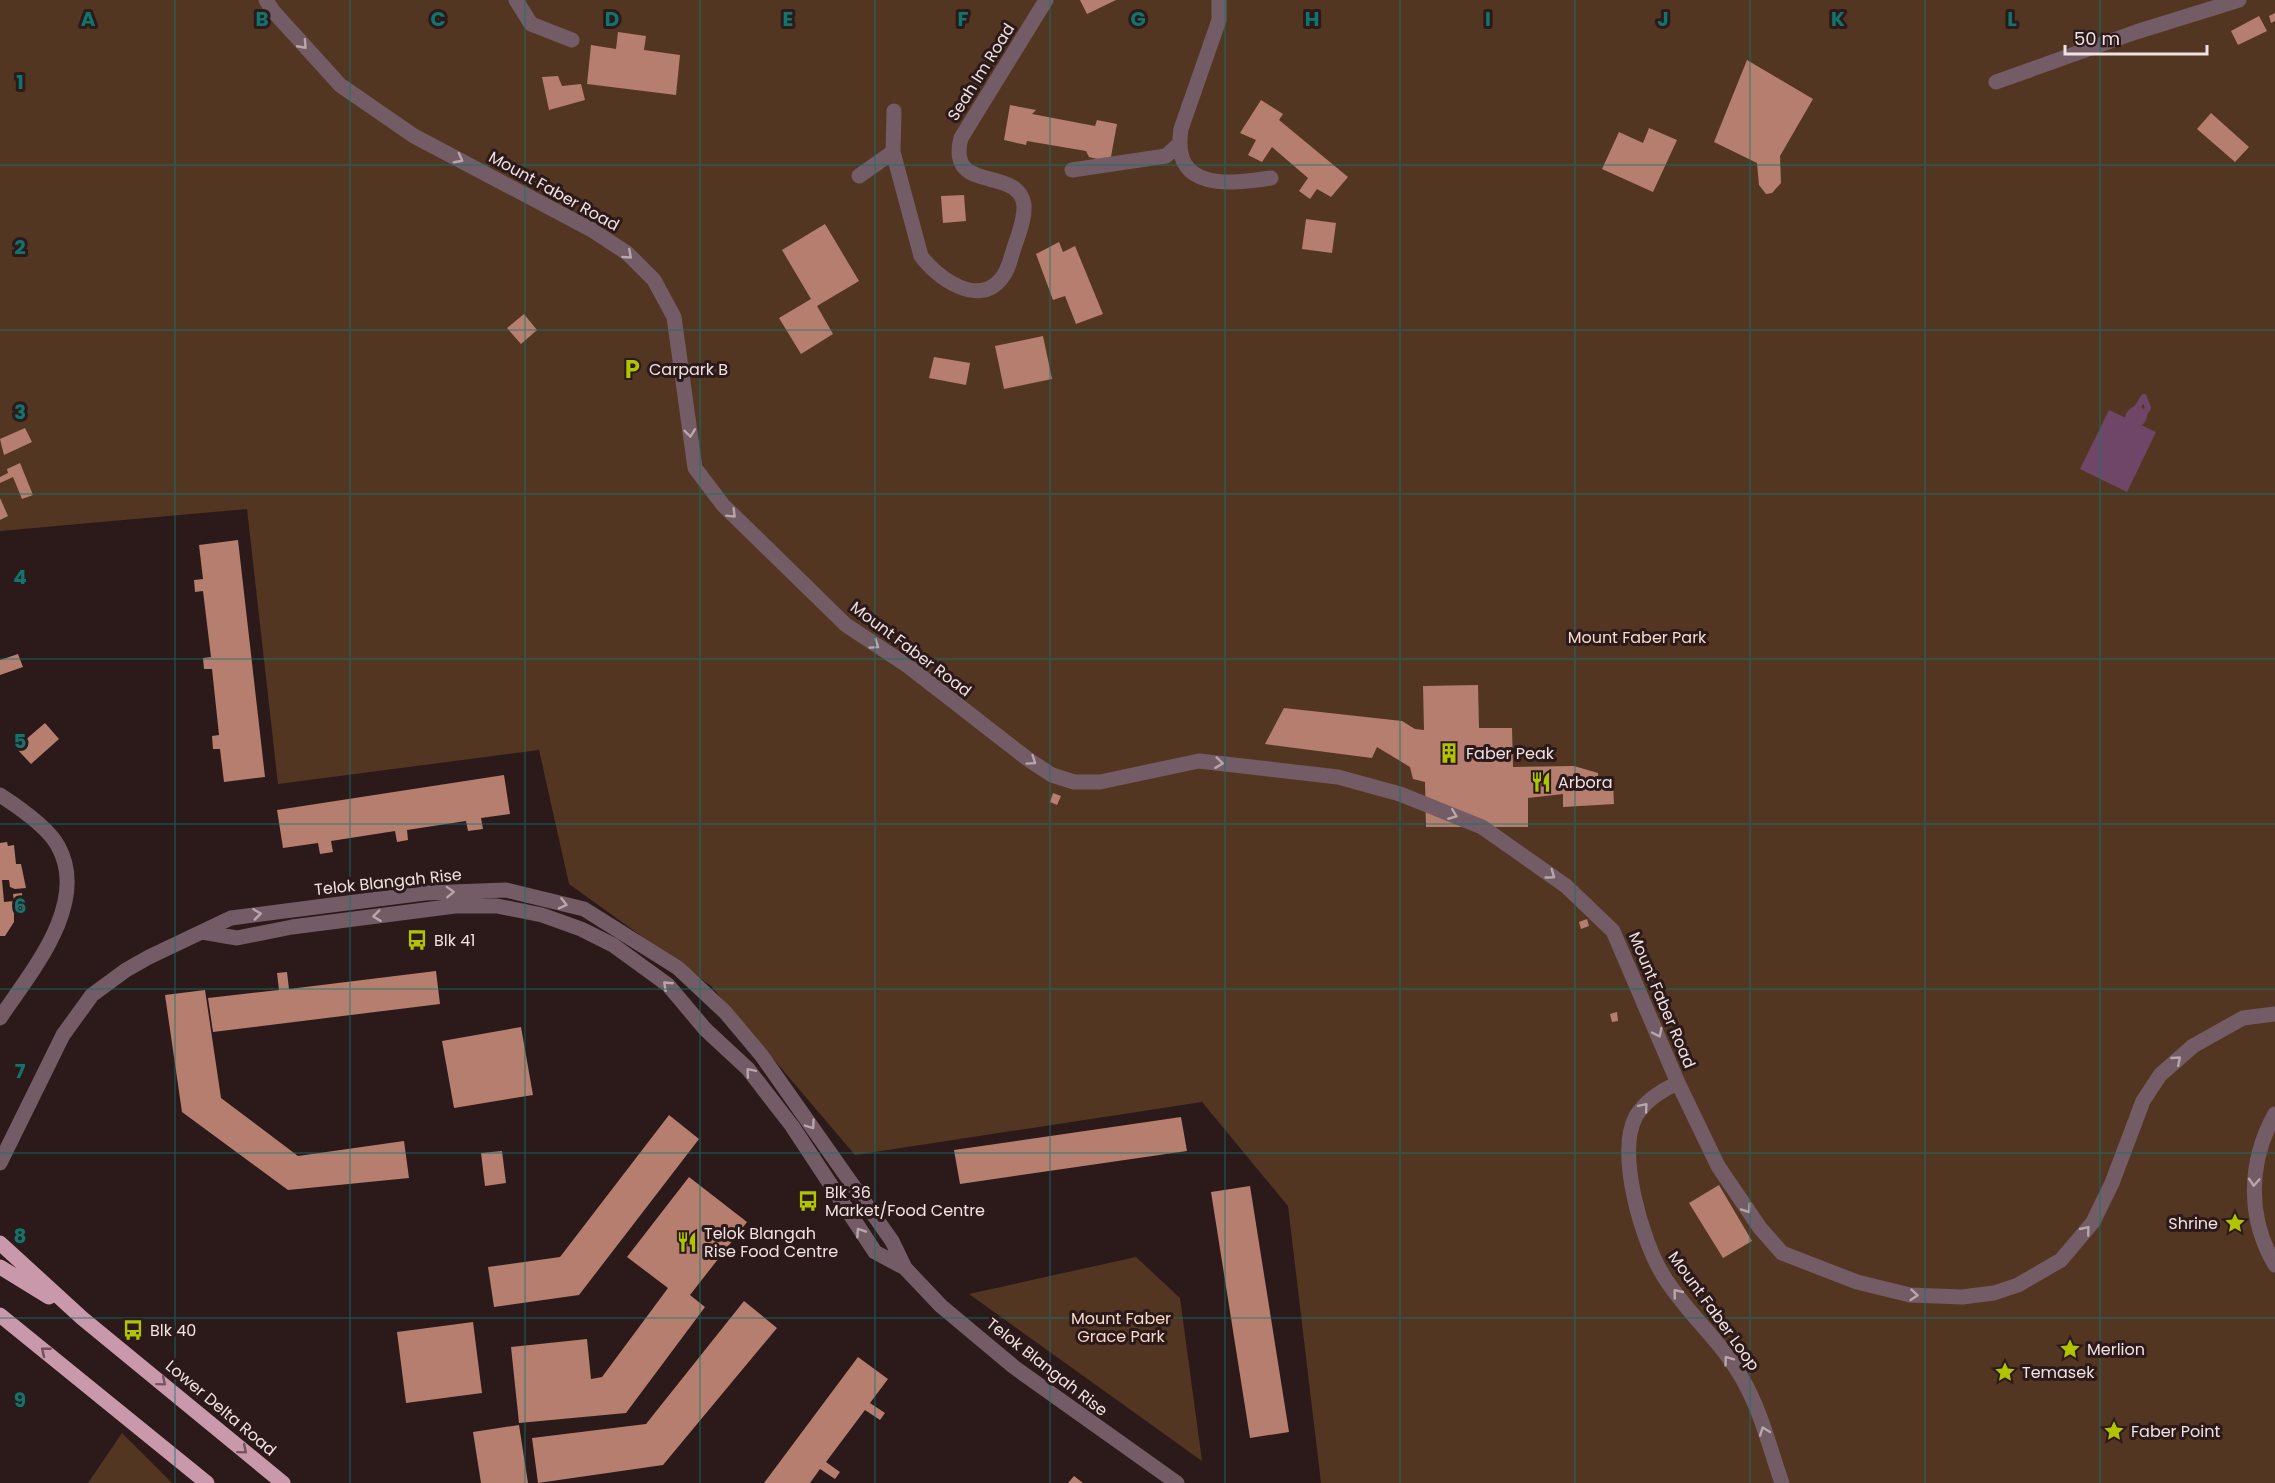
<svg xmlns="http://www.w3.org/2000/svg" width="2275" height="1483" font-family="Poppins,sans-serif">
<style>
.green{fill:#533622}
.water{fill:#6f4667}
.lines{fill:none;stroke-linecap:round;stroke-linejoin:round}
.stream{stroke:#6f4667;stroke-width:6}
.canal{stroke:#6f4667;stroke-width:20}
.building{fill:#b67e6f}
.minor{stroke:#735c65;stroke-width:15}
.primary{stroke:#c999ab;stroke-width:15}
.oneway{stroke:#b8a6aa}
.oneway2{stroke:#73535b}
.grid{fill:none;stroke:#0f766e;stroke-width:1.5;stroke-opacity:0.55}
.labels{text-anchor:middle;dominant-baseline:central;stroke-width:6;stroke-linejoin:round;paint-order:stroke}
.street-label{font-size:16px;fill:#f0e2e2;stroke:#2c191a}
.poi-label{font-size:16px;fill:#f0e2e2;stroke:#2c191a;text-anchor:start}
.park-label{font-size:16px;fill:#f7dac7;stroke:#2c191a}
.grid-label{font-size:20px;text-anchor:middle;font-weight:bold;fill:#0f766e;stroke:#2c191a;stroke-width:6;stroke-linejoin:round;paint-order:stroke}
</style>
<rect width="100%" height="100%" fill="#2c191a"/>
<!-- green -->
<path class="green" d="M 0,0 L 2275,0 L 2275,1483 L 1321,1483 L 1288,1206 L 1202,1102 L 855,1155 L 711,986 L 569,884 L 539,750 L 278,784 L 247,509 L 0,531 Z
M 1136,1257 L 1180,1298 L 1202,1461 L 969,1294 Z
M 122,1433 L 172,1483 L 88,1483 Z"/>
<!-- water -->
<path class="water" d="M 2109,410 L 2156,432 L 2127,492 L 2080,469 Z"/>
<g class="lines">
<!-- stream -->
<path class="stream" d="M 2144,397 L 2148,408 L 2141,419 L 2133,414 Z"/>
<!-- canal -->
<path class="canal" d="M 2135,418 L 2137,416"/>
</g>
<!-- building -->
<path class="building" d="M 1080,0 L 1116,0 L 1087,14 Z
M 2275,13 L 2275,21 L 2271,23 L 2269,16 Z
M 2259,16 L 2267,31 L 2238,45 L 2231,31 Z
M 618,32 L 646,36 L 644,50 L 680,55 L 676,95 L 587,84 L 591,45 L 616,49 Z
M 1747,60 L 1813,99 L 1780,156 L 1781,183 L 1772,193 L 1766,194 L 1759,185 L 1757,163 L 1714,142 Z
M 558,76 L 562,86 L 581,84 L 585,100 L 549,110 L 542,77 Z
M 1261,100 L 1283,114 L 1279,120 L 1348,177 L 1331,197 L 1317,189 L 1310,199 L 1299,191 L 1308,178 L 1272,147 L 1262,162 L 1248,155 L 1256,140 L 1240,133 Z
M 1010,105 L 1036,110 L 1032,114 L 1095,126 L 1097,120 L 1117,124 L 1110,162 L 1089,157 L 1086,151 L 1027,141 L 1026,145 L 1004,140 Z
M 2211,113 L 2249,147 L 2235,162 L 2197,129 Z
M 1649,128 L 1677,140 L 1653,192 L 1602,169 L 1619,132 L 1643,143 Z
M 964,195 L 966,221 L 943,223 L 941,196 Z
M 1306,219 L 1336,223 L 1332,253 L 1302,249 Z
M 825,224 L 859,281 L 817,306 L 833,334 L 801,354 L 779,318 L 811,299 L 782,250 Z
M 1059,242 L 1063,252 L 1075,246 L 1103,314 L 1076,324 L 1065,296 L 1053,300 L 1036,254 Z
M 524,314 L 537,330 L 521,344 L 507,328 Z
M 1043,336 L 1052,379 L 1004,389 L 995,346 Z
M 934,357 L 970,363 L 966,385 L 929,378 Z
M 25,428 L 32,442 L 4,455 L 0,439 Z
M 20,463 L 33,495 L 22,499 L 13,477 L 0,483 L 0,477 L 8,473 L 7,469 Z
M 0,498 L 8,516 L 0,520 Z
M 238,540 L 265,777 L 224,782 L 220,749 L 213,749 L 212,736 L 219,735 L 212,669 L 204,669 L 203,658 L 211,657 L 203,591 L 195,592 L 194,580 L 203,579 L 199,545 Z
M 18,654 L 23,667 L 0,675 L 0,660 Z
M 1478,685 L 1479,728 L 1512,728 L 1513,767 L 1574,766 L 1598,773 L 1598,783 L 1590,786 L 1613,784 L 1614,804 L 1563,807 L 1563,794 L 1528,798 L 1528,827 L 1426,827 L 1425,782 L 1413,779 L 1410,767 L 1377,747 L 1372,758 L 1265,744 L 1284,708 L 1402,721 L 1415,729 L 1424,730 L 1423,686 Z
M 45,723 L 59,739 L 31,764 L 16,748 Z
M 504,775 L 510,814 L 481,818 L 483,829 L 468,831 L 466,821 L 407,830 L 408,840 L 397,842 L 395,831 L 331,841 L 333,852 L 320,854 L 318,843 L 283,848 L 277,810 Z
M 1053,793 L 1061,796 L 1057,805 L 1050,802 Z
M 7,842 L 8,846 L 14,845 L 16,864 L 21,864 L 26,888 L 15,889 L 10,887 L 9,880 L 2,880 L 4,902 L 14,901 L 13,894 L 22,893 L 23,912 L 14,913 L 14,922 L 5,936 L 0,936 L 0,843 Z
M 1587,919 L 1589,926 L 1581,929 L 1579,922 Z
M 436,971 L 440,1004 L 213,1032 L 208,998 L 279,990 L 277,973 L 287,972 L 289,989 Z
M 205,990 L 221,1098 L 298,1156 L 404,1141 L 409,1178 L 288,1190 L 182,1112 L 165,995 Z
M 1617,1012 L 1618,1021 L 1612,1022 L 1610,1014 Z
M 521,1027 L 533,1095 L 454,1108 L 442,1041 Z
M 669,1115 L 699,1139 L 579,1295 L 494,1307 L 488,1267 L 560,1257 Z
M 1181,1117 L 1187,1151 L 960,1184 L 954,1150 Z
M 502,1151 L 506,1183 L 485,1186 L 481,1153 Z
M 689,1177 L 747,1222 L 690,1295 L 705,1307 L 626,1413 L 519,1423 L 511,1347 L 587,1339 L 591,1379 L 602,1377 L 668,1288 L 627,1257 Z
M 1719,1185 L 1752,1241 L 1723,1258 L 1689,1203 Z
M 1250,1186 L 1289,1432 L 1250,1438 L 1211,1192 Z
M 744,1301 L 777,1328 L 663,1465 L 538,1483 L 532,1438 L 646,1424 Z
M 473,1322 L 482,1393 L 406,1403 L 397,1332 Z
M 858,1357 L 888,1379 L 870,1403 L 885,1413 L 880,1420 L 865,1410 L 826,1462 L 840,1472 L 835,1479 L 820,1469 L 810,1483 L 764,1483 Z
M 519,1425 L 528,1483 L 481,1483 L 473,1432 Z
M 1074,1476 L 1083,1483 L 1068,1483 Z"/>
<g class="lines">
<!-- minor -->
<path class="minor" d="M 266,0 L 273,11 L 340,85 L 414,136 L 592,230 L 627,253 L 654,280 L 674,317 L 695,468 L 723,505 L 846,625 L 908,666 L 1029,760 L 1052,775 L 1074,782 L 1100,782 L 1199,761 L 1338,777 L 1400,794 L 1482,827 L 1566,886 L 1613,931 L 1678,1083 L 1718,1166 L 1760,1228 L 1782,1253 L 1857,1282 L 1910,1295 L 1962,1297 L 1994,1293 L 2018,1285 L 2061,1260 L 2093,1222 L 2112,1183 L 2143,1101 L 2160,1075 L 2193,1046 L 2243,1018 L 2275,1014
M 516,0 L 531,24 L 572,40
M 1219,0 L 1219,20 L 1181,129 C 1171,192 1230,184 1271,178
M 1996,82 L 2136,32 L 2239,0
M 894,111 L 893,152 L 921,256 C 936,277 978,308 1001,279 C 1009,270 1011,256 1015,245 C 1019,233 1025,218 1024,205 C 1019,165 946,195 961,138 L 1046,0
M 1072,170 L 1166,156 L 1178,145
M 859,176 L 893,152
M 0,795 C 17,806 48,827 58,846 C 90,903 31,972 0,1018
M 202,932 L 237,938 L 292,927 L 455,906 L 497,906 L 542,915 L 581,929 L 613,945 L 668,985 L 705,1029 L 748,1069 L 792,1126 L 875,1252 L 905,1268 L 941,1306 L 1014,1367 L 1177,1483
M 1678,1083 C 1662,1090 1646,1100 1636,1116 C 1616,1153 1642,1241 1663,1275 C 1685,1312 1722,1341 1743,1380 C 1761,1411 1770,1449 1782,1483
M 2275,1114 C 2248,1162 2247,1218 2275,1265
M 0,1163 L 63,1035 L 92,995 L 126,970 L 149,957 L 231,918 L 425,893 L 506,890 L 584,909 L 678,968 L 725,1012 L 762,1056 L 892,1241 L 905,1268"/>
<!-- primary -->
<path class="primary" d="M 0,1243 L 82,1318 L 283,1483
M 0,1267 L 49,1297
M 0,1315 L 207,1483"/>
</g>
<!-- one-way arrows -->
<defs><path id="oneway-chevron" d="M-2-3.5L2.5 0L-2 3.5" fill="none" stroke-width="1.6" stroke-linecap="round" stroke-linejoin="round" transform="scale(1.5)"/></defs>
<g class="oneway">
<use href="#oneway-chevron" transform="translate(303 45) rotate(48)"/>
<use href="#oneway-chevron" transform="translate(459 159) rotate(28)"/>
<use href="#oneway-chevron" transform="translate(628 255) rotate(41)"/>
<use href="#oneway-chevron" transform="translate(690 433) rotate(83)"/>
<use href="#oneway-chevron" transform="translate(732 514) rotate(45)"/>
<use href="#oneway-chevron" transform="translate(875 645) rotate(34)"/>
<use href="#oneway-chevron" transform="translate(1032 761) rotate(35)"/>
<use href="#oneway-chevron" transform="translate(1219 763) rotate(7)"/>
<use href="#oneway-chevron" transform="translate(1453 815) rotate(22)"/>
<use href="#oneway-chevron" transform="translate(1551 875) rotate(36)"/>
<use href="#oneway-chevron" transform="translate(450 892) rotate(-2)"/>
<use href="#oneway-chevron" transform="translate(563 904) rotate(14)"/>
<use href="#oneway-chevron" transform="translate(257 914) rotate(-7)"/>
<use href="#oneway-chevron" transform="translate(377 916) rotate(173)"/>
<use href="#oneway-chevron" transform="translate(667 985) rotate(-137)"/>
<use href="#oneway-chevron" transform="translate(1658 1033) rotate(65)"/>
<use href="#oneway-chevron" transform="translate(2177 1060) rotate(-41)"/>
<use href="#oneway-chevron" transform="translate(750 1072) rotate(-130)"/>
<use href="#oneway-chevron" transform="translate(1644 1107) rotate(-50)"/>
<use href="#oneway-chevron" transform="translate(811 1125) rotate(55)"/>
<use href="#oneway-chevron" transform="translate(2254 1182) rotate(94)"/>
<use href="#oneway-chevron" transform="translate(1747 1209) rotate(56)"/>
<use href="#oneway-chevron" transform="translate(2086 1230) rotate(-51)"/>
<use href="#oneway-chevron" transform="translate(860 1232) rotate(-124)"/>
<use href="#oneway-chevron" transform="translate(1677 1293) rotate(-129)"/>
<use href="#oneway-chevron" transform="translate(1914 1295) rotate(5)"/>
<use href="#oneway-chevron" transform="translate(1728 1360) rotate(-126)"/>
<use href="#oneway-chevron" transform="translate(1764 1431) rotate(-110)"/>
</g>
<g class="oneway2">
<use href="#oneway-chevron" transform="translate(45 1351) rotate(-141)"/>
<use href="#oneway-chevron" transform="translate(162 1382) rotate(40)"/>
<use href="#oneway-chevron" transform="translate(243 1450) rotate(40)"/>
</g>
<!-- grid -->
<path class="grid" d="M 175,0 L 175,1483M 350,0 L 350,1483M 525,0 L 525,1483M 700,0 L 700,1483M 875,0 L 875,1483M 1050,0 L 1050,1483M 1225,0 L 1225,1483M 1400,0 L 1400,1483M 1575,0 L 1575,1483M 1750,0 L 1750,1483M 1925,0 L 1925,1483M 2100,0 L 2100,1483M 0,165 L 2275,165M 0,330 L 2275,330M 0,494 L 2275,494M 0,659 L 2275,659M 0,824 L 2275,824M 0,989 L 2275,989M 0,1153 L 2275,1153M 0,1318 L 2275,1318"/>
<!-- icons -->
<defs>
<g id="parking-bare" transform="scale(1.62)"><path d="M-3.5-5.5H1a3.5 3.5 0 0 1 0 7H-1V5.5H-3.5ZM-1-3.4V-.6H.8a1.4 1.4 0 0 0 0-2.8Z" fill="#b0c500" stroke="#2c191a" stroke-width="2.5" paint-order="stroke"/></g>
<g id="building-bare" transform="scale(1.62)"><path d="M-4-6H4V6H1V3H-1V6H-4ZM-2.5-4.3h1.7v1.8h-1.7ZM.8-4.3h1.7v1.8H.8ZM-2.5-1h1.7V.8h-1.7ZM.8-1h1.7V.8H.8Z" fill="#b0c500" stroke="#2c191a" stroke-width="2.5" paint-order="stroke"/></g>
<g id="restaurant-bare" transform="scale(1.62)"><path d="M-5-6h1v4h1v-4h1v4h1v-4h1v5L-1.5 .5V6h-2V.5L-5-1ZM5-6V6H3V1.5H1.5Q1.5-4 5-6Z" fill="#b0c500" stroke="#2c191a" stroke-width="2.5" paint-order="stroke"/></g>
<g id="bus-bare" transform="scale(1.62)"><path d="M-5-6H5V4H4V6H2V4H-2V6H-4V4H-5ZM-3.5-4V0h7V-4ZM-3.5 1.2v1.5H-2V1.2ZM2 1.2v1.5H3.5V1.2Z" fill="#b0c500" stroke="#2c191a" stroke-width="2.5" paint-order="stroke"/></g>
<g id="sight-bare" transform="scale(1.62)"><path d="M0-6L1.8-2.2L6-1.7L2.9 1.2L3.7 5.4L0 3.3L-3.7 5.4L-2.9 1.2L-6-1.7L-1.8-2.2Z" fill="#b0c500" stroke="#2c191a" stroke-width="2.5" paint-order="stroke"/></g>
</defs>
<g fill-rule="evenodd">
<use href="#parking-bare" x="632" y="369"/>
<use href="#building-bare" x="1449" y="753"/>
<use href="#restaurant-bare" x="1541" y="782"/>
<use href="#bus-bare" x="417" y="940"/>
<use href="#bus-bare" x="808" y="1201"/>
<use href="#sight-bare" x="2235" y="1223"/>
<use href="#restaurant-bare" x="687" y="1242"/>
<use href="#bus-bare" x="133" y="1330"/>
<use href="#sight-bare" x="2070" y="1349"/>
<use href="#sight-bare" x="2005" y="1372"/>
<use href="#sight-bare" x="2114" y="1431"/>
</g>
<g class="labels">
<!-- street labels -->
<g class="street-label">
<text transform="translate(981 72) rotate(-58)">Seah Im Road</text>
<text transform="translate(554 191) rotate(29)">Mount Faber Road</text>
<text transform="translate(911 649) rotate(37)">Mount Faber Road</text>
<text transform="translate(388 882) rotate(-6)">Telok Blangah Rise</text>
<text transform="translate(1662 1000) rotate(67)">Mount Faber Road</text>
<text transform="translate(1714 1311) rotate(54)">Mount Faber Loop</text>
<text transform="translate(1047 1367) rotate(38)">Telok Blangah Rise</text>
<text transform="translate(221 1408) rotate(40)">Lower Delta Road</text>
</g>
<!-- poi labels -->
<g class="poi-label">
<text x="649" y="369">Carpark B</text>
<text x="1466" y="753">Faber Peak</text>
<text x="1558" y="782">Arbora</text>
<text x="434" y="940">Blk 41</text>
<text x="825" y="1192">Blk 36<tspan x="825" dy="18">Market/Food Centre</tspan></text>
<text x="2218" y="1223" text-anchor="end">Shrine</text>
<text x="704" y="1233">Telok Blangah<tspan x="704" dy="18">Rise Food Centre</tspan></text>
<text x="150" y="1330">Blk 40</text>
<text x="2087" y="1349">Merlion</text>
<text x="2022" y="1372">Temasek</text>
<text x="2131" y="1431">Faber Point</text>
</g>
<!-- park labels -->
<g class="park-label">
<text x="1637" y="637">Mount Faber Park</text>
<text x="1121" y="1318">Mount Faber<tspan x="1121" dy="18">Grace Park</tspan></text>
</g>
</g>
<g class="grid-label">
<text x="88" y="26">A</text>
<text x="262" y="26">B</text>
<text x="438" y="26">C</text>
<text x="612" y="26">D</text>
<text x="788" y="26">E</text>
<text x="963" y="26">F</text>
<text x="1138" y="26">G</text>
<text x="1312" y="26">H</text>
<text x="1488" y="26">I</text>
<text x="1663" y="26">J</text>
<text x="1838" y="26">K</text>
<text x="2012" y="26">L</text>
<text x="20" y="89">1</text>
<text x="20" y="254">2</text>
<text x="20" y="419">3</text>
<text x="20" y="584">4</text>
<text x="20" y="748">5</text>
<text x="20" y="913">6</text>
<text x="20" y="1078">7</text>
<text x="20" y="1243">8</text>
<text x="20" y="1407">9</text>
</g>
<!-- scale -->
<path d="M2065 45v9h142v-9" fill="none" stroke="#f0e2e2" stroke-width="3"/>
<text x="2074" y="45" font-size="18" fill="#f0e2e2" stroke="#2c191a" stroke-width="4.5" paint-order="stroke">50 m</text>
</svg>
